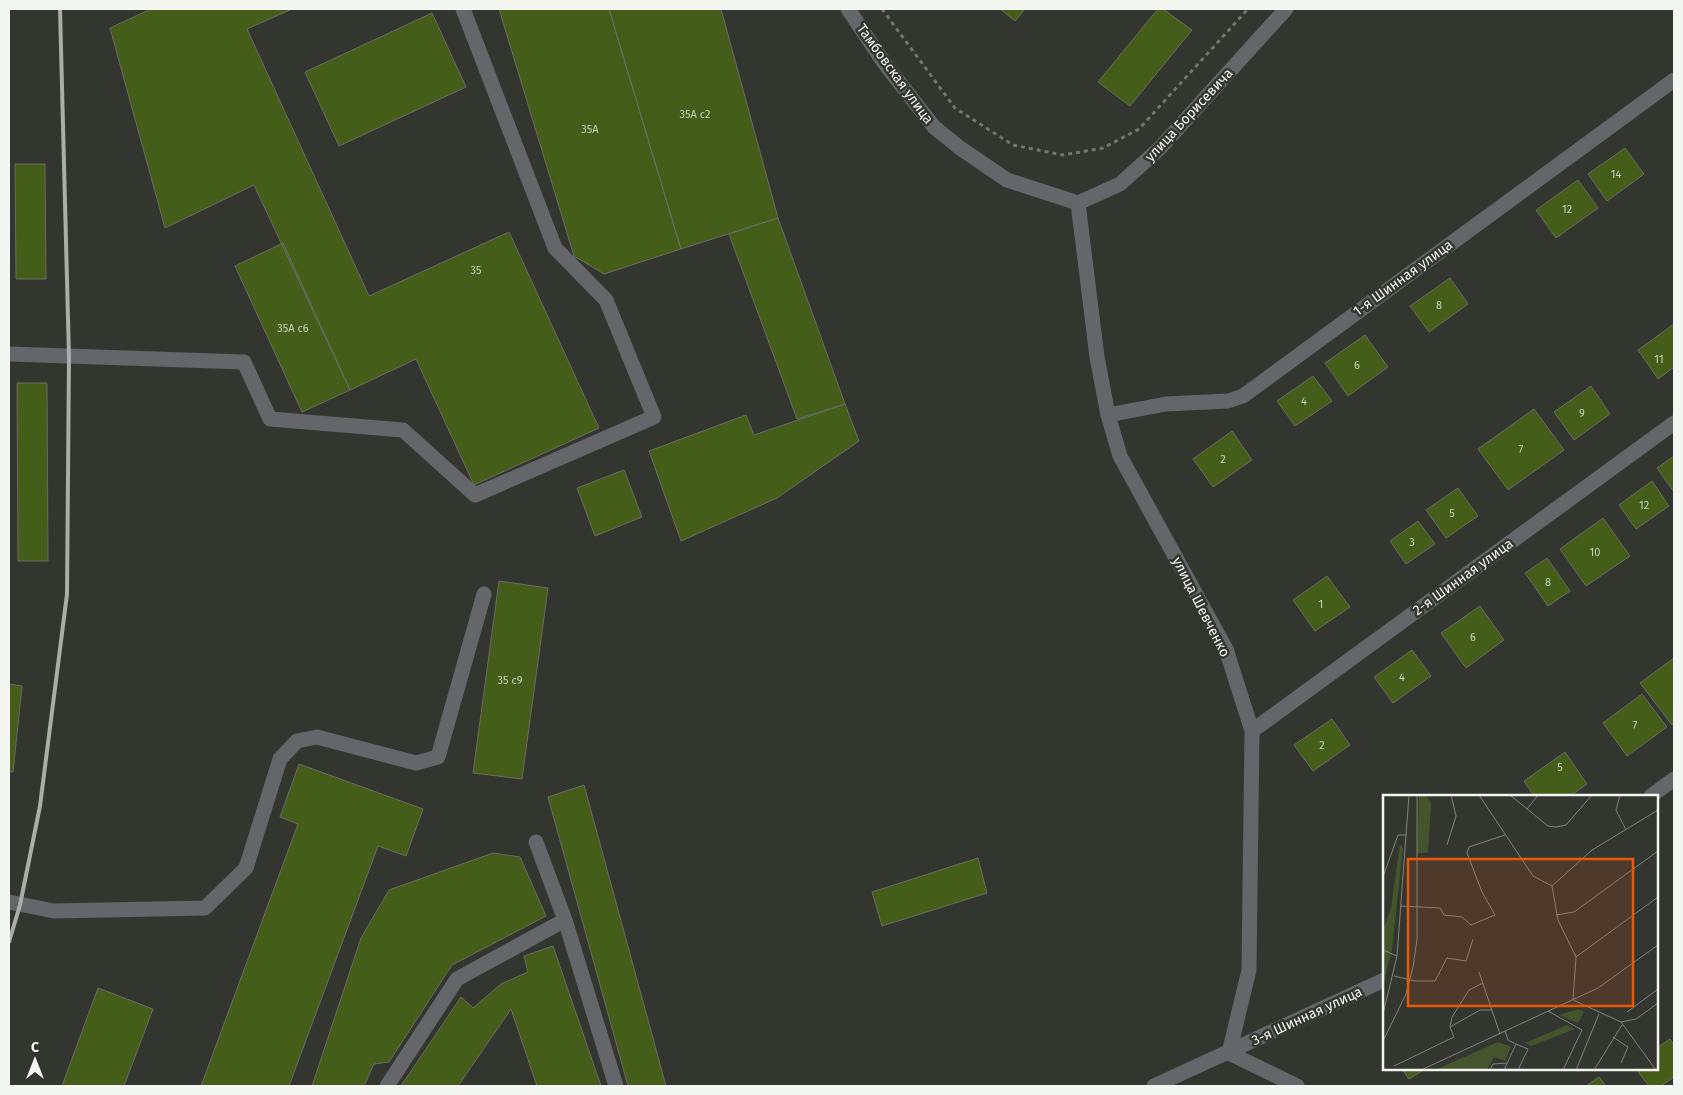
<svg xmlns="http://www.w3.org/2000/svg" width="1683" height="1095" font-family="'Fira Sans',sans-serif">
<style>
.building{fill:#445e19;stroke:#696c65}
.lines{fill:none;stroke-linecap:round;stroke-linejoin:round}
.path{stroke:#73756f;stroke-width:3;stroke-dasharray:4 4;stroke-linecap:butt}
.minor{stroke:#646669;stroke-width:15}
.rail{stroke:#abada8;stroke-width:4}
.labels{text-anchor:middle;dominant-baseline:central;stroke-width:5;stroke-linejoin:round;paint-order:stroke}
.number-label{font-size:11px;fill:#c8d0bb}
.street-label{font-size:14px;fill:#f4f6f1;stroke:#33362f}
.inset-road{fill:none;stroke:#80837d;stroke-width:1}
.view{fill:#e8590c;fill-opacity:0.15;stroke:#e8590c;stroke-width:2.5}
.inset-edge{fill:none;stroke:#f4f6f1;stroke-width:2.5}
</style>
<rect width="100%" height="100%" fill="#33362f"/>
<!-- building -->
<path class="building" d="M 151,9 L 292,9 L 247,29 L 369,296 L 509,232 L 599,428 L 474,485 L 416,359 L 350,390 L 254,185 L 165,228 L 110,28 Z
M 499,9 L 609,9 L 681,249 L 604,274 L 574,256 Z
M 609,9 L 721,9 L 778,218 L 681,249 Z
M 1000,9 L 1025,9 L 1015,21 Z
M 1158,9 L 1163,9 L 1192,30 L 1130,106 L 1098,82 Z
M 432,13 L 466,87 L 339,146 L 305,72 Z
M 1625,148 L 1644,174 L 1607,201 L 1588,174 Z
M 15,164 L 45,164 L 46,279 L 16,279 Z
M 1578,180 L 1598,208 L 1556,238 L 1536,210 Z
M 778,218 L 845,404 L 797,419 L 729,234 Z
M 283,243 L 350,390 L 302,412 L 235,266 Z
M 1450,278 L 1468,304 L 1429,332 L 1410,306 Z
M 1674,324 L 1674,367 L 1658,379 L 1638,350 Z
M 1365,335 L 1388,367 L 1348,396 L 1325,363 Z
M 1313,376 L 1332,401 L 1295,426 L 1277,401 Z
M 17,383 L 47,383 L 48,561 L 18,561 Z
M 1591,386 L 1610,414 L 1574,440 L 1554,412 Z
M 845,404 L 859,441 L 777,498 L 681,541 L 649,451 L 746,415 L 754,435 Z
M 1534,409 L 1564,450 L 1508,490 L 1478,449 Z
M 1232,431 L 1252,460 L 1213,487 L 1193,459 Z
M 1674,456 L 1674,492 L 1657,468 Z
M 624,470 L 642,517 L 595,536 L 577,488 Z
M 1652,481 L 1669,506 L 1636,529 L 1619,505 Z
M 1458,488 L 1478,516 L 1446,538 L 1426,510 Z
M 1603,518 L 1630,556 L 1586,586 L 1560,549 Z
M 1418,521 L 1435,544 L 1406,564 L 1390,541 Z
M 1547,558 L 1570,591 L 1548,606 L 1525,573 Z
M 1327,576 L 1350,607 L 1315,631 L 1293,600 Z
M 499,581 L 548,588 L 522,779 L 473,773 Z
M 1480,606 L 1504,640 L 1466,668 L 1441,633 Z
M 1412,650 L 1431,676 L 1393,703 L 1374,677 Z
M 1674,658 L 1674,723 L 1672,725 L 1640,683 Z
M 9,684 L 22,686 L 13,772 L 9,771 Z
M 1642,694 L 1667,727 L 1627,756 L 1603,723 Z
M 1332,719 L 1350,745 L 1313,771 L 1294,745 Z
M 1565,752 L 1587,784 L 1570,796 L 1534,796 L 1524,781 Z
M 299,764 L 423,809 L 406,856 L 378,846 L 289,1086 L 201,1086 L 298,824 L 280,817 Z
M 584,785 L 666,1086 L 628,1086 L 548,797 Z
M 493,853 L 520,857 L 546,916 L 452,965 L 389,1062 L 374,1064 L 364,1086 L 312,1086 L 361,938 L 389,890 Z
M 978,858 L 987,893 L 882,926 L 872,892 Z
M 553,946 L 601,1086 L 537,1086 L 511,1009 L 458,1086 L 401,1086 L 461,997 L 473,1008 L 501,984 L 528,972 L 524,956 Z
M 98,988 L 153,1009 L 124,1086 L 62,1086 Z
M 1670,1039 L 1674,1045 L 1674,1077 L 1661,1086 L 1649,1086 L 1636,1069 L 1657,1069 L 1657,1048 Z
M 1402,1069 L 1425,1069 L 1409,1079 Z
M 1599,1077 L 1606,1086 L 1586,1086 Z"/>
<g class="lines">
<!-- path -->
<path class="path" d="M 882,9 L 955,108 L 1013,145 L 1063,155 L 1103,148 L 1139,129 L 1248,9"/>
<!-- minor -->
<path class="minor" d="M 848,9 L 885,64 L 934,127 L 960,148 L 1007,180 L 1078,203
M 1078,203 L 1097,357 L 1108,415 L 1120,456 L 1226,649 L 1252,731 L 1249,970 L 1229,1053
M 1078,203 L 1120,184 L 1160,148 L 1286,9
M 9,354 L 244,362 L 270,419 L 403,430 L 475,495 L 654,417 L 606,300 L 555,248 L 463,9
M 1108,415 L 1166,404 L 1228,401 L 1243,396 L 1674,80
M 1252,731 L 1674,423
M 1651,796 L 1674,779
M 536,842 L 565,920 L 616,1086
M 9,902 L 54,911 L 205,908 L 246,868 L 280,759 L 297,741 L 317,737 L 416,763 L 438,757 L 484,594
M 1229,1053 L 1297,1086
M 387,1086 L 457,979 L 565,920
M 1154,1086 L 1384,980"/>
<!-- rail -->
<path class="rail" d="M 9,942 L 20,905 L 40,806 L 67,594 L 69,357 L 60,9"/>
</g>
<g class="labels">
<!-- number labels -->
<g class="number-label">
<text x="695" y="114">35А с2</text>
<text x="590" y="129">35А</text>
<text x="1616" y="174">14</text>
<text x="1567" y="209">12</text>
<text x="476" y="270">35</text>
<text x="1439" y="305">8</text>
<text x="293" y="328">35А с6</text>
<text x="1659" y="359">11</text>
<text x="1357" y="365">6</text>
<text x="1304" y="401">4</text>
<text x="1582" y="413">9</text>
<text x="1521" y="449">7</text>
<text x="1223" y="459">2</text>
<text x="1644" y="505">12</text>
<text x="1452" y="513">5</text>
<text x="1412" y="542">3</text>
<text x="1595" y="552">10</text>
<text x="1548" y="582">8</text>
<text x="1321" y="604">1</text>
<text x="1473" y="637">6</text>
<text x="1402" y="677">4</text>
<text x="510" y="680">35 с9</text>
<text x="1635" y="725">7</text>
<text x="1322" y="745">2</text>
<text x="1560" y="767">5</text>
</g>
<!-- street labels -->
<g class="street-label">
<text transform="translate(895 74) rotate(54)">Тамбовская улица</text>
<text transform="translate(1189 115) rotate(-47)">улица Борисевича</text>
<text transform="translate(1403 278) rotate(-36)">1-я Шинная улица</text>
<text transform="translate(1463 577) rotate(-36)">2-я Шинная улица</text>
<text transform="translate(1201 607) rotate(63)">улица Шевченко</text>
<text transform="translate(1307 1016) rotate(-25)">3-я Шинная улица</text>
</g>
</g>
<!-- overview -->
<g transform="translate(1383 795)">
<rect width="275" height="275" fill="#33362f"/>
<path d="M 36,0 L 43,0 L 48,8 L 45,58 L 34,58 ZM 17,49 L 20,53 L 9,155 L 1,187 L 0,135 L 8,113 ZM 195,214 L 201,217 L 195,228 L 176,220 ZM 184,230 L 192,234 L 148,251 L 142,248 ZM 115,247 L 128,252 L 122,266 L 111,262 L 104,275 L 52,275 Z" fill="#44552d"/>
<path class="inset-road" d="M 96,0 L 150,81 L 169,91M 127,0 L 165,31 L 173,32 L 183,30 L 209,0M 237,0 L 233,15 L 243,35M 144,14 L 155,0M 64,50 L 73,21 L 68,0M 0,82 L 15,40 L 24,40M 169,91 L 209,55 L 275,15M 169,91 L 175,125 L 193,162 L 190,205M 18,111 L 57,113 L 61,120 L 79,122 L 88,130 L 112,120 L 99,97 L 84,58 L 86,52 L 122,40M 173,120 L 191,117 L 275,56M 0,155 L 14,161M 193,162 L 275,102M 96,177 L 117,239M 11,181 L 32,186 L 52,186 L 64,163 L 83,166 L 90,144M 190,205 L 238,227 L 273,275M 165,216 L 199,235 L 180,275M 244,217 L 275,194M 0,219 L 14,161 L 26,0M 238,227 L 253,224 L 275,208M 67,232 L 97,215 L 109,215M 230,242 L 245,252 L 238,268M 0,246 L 23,199 L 30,172 L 34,144 L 34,0M 133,249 L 145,254 L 135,275M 11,271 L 71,242 L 67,232 L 69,222 L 86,195 L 100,188M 38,275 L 215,193 L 275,150M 107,275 L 110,269 L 124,268M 121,275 L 133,249 L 125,245 L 122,236M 193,275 L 216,219M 211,275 L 239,230"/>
<path class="view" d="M 25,64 L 250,64 L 250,211 L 25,211 Z"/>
<rect width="275" height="275" class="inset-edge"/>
</g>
<!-- border -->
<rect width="1683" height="1095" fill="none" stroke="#f4f6f1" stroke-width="20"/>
<!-- north arrow -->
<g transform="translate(35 1060)" stroke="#33362f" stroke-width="4" paint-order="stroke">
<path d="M0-4L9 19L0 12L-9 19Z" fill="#f4f6f1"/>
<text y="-8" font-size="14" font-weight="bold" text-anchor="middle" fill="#f4f6f1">С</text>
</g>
</svg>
